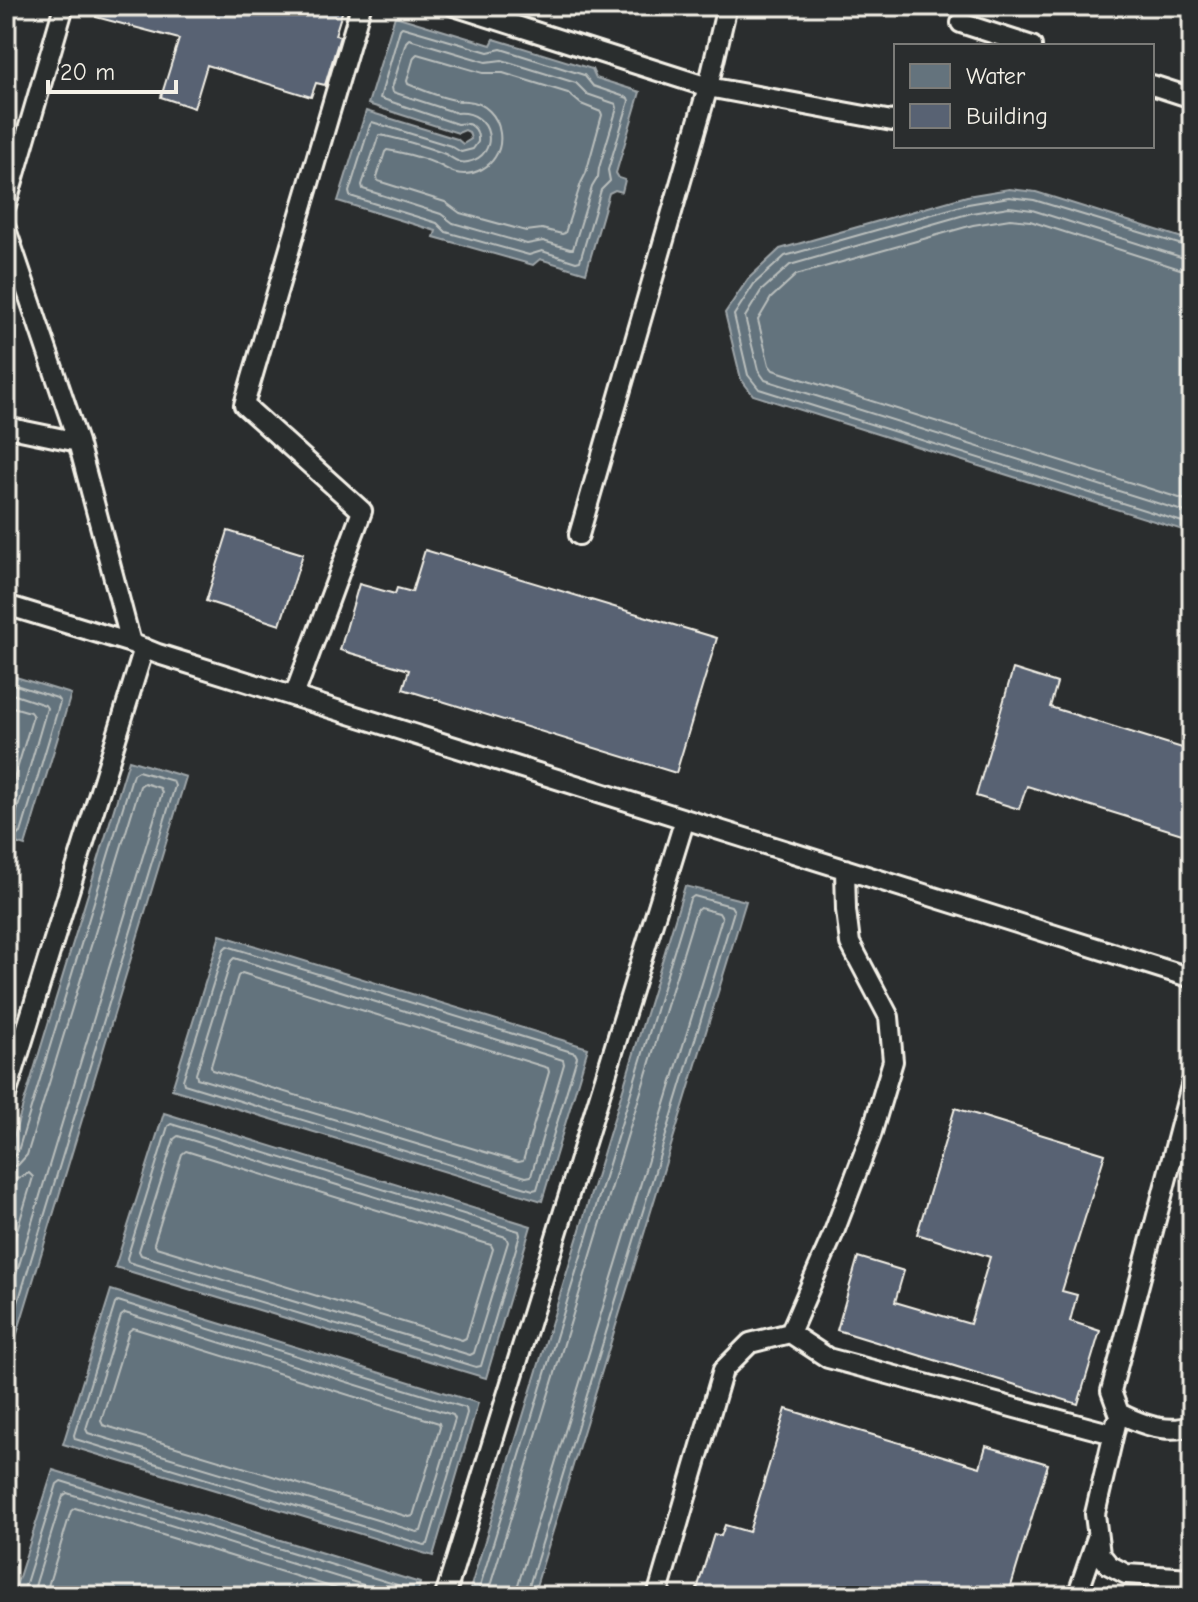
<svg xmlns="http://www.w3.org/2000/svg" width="1198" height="1602" font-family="'Comic Neue',sans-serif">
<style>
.water{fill:#64737d;stroke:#9ea5a8;stroke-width:2}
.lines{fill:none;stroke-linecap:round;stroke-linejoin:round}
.shore{stroke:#babfbd;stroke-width:2}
.building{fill:#586273;stroke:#f4f1e8;stroke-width:2}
.lane-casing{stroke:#f4f1e8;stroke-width:24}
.lane{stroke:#2a2d2e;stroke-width:18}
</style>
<rect width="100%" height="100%" fill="#2a2d2e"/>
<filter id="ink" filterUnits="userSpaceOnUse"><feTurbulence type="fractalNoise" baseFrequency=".0125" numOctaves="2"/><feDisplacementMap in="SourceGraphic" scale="16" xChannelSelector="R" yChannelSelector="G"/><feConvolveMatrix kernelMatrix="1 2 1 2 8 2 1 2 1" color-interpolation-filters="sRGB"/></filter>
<g filter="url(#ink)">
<!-- water -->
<path class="water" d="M 395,16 L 491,45 L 494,39 L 592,69 L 596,78 L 640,92 L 616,173 L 619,178 L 625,180 L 622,192 L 615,190 L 609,193 L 586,273 L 540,259 L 533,265 L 434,237 L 436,231 L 338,201 L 366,111 L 457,139 L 463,144 L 471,139 L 469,132 L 465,130 L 458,133 L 368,104 Z
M 1009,189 L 1036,192 L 1192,241 L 1192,533 L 753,395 L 741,379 L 725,313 L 748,279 L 780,249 L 967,196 Z
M 6,674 L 71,694 L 25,846 L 6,840 Z
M 129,760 L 186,777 L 6,1370 L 6,1161 Z
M 685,886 L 746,901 L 533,1596 L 468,1596 Z
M 220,935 L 588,1048 L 542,1201 L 172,1089 Z
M 164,1113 L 531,1226 L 486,1378 L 115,1267 Z
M 111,1290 L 478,1403 L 433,1556 L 63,1444 Z
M 53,1470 L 420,1583 L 417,1596 L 13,1596 Z"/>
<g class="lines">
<!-- shore -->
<path class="shore" d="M 402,27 L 488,52 L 501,49 L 584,75 L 593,86 L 628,98 L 629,101 L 608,170 L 610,181 L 601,190 L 580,261 L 576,262 L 542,251 L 529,255 L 446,232 L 437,223 L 350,196 L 349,192 L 370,125 L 372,122 L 451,146 L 461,152 L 473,149 L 478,142 C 479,127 471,122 457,124 L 380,98 L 400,29 Z
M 409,39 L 486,62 L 502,60 L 576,83 L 587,94 L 616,104 L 617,108 L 599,168 L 598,177 L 592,187 L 573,249 L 570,249 L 543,241 L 527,244 L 453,223 L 441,214 L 363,189 L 362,185 L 379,135 C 394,137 430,148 445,154 C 453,158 458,164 468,162 C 501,155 493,110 457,113 L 393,92 L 392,88 L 406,42 Z
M 417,54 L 483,73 L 503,73 L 568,93 L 581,104 L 601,112 L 602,115 L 586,173 L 581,183 L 565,233 L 562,234 L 542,229 L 526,231 L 460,213 L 445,202 L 378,181 L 377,177 L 385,152 L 387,150 C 404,153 425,158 441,166 C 449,170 454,174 464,174 C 476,174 489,167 495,157 C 500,150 501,141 500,133 C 498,116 485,102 467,101 C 459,100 463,102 455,100 C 439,97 422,90 408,84 L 407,81 L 414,57 Z
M 1192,248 L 1034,200 L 1009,197 L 968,204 L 785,256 L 754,284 L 734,315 L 748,375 L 759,389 L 1192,525
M 1192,258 L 1184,258 L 1032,210 L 1009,207 L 971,213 L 790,265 L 761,291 L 745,317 L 758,370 L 765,380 L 1192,514
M 1192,271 L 1180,269 L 1030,221 L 1010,219 L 973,225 L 796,275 L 771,298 L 758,320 L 769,365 L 773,370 L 1192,502
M 6,682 L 57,698 L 60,702 L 21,833 L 17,835 L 6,833
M 6,692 L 45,705 L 47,708 L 14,821 L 11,823 L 6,823
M 6,705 L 30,712 L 33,716 L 6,806
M 227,946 L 575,1053 L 577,1057 L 537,1189 L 533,1190 L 184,1084 L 183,1080 L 224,949 Z
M 234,958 L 563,1060 L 564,1064 L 531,1176 L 526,1177 L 197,1078 L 196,1074 L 231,961 Z
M 242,973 L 548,1068 L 549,1072 L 523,1161 L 518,1162 L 212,1070 L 211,1066 L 238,976 Z
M 171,1124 L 519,1231 L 520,1235 L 481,1366 L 476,1367 L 128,1262 L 127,1258 L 168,1126 Z
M 178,1136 L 506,1237 L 508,1242 L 474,1353 L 470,1355 L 141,1255 L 139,1251 L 174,1139 Z
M 186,1151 L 491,1245 L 493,1249 L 466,1338 L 462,1340 L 156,1247 L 154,1243 L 182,1154 Z
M 6,1158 L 13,1157 L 18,1151 L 133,774 L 138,771 L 173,781 L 175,786 L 6,1342
M 6,1168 L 18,1165 L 27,1155 L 140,786 L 144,783 L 160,788 L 162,793 L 6,1308
M 6,1180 L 16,1179 L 29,1173 L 33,1177 L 6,1267
M 118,1301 L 466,1408 L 467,1413 L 428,1544 L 424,1545 L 75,1439 L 74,1435 L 115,1304 Z
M 125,1313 L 453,1415 L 455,1419 L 421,1531 L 417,1532 L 88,1433 L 86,1429 L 121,1316 Z
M 133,1328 L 439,1423 L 440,1427 L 413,1516 L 409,1517 L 103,1425 L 101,1421 L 129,1331 Z
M 22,1596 L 57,1484 L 61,1481 L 407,1588 L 409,1590 L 410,1596
M 32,1596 L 63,1496 L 67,1493 L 399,1596
M 45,1596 L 71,1511 L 75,1508 L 360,1596
M 477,1596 L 690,899 L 694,896 L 731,906 L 734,911 L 526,1596
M 487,1596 L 696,911 L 700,908 L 719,913 L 722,918 L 517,1588 L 516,1596"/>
</g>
<!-- building -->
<path class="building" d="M 97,6 L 344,6 L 335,35 L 340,36 L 325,85 L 316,83 L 311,97 L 207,65 L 194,108 L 161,97 L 179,39 L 96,17 Z
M 228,531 L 303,554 L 280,625 L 206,601 Z
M 425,550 L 717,638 L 676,773 L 403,689 L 409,670 L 340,650 L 359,584 L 395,594 L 397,588 L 412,592 Z
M 1013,669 L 1057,683 L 1050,707 L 1192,751 L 1192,803 L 1182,834 L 1027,786 L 1019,809 L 976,796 Z
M 955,1108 L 1105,1154 L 1062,1291 L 1077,1295 L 1070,1321 L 1100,1331 L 1078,1404 L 837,1330 L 858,1257 L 904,1271 L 895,1302 L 970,1324 L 990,1257 L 917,1234 Z
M 786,1409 L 980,1467 L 986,1446 L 1048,1464 L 1008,1596 L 695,1596 L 714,1534 L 721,1536 L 725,1525 L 749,1532 Z"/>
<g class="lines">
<!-- lane casing -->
<g class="lane-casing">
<path id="lane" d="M 454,6 L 708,87 L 892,121 L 896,120
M 961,23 L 1032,46
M 1152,85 L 1192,98
M 6,205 L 64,6
M 6,229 L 78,442 L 131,643
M 6,427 L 78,442
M 579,535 L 708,87 L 727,6
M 6,605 L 131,643 L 158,654 L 1192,978
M 294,696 L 362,511 L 244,405 L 361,6
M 1192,1082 L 1111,1391 L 1119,1413 C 1140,1424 1168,1435 1192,1425
M 6,1095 L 144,648
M 790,1333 L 828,1358 L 1113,1434
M 1116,1424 L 1095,1514 L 1100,1554 L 1109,1565 L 1126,1574 L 1192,1578
M 445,1596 L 685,819
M 657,1596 L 723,1370 L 750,1343 L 790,1333 L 834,1232 L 871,1135 L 893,1061 L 889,1017 L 850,943 L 846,910 L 845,869
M 1077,1596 L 1097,1538"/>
</g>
<!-- lane -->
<use href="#lane" class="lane"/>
</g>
</g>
<!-- margin -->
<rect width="1198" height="1602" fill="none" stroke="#2a2d2e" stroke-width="32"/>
<rect x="16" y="16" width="1166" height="1570" fill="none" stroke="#f4f1e8" stroke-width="3" filter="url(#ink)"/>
<!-- legend -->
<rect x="894" y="44" width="260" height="104" fill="#2a2d2e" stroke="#7b7b78" stroke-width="2"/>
<rect x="910" y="64" width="40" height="24" fill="#64737d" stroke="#7b7b78" stroke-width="2"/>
<text x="966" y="84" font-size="24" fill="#f4f1e8">Water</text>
<rect x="910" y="104" width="40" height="24" fill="#586273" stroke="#7b7b78" stroke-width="2"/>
<text x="966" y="124" font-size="24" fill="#f4f1e8">Building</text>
<!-- scale -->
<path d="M48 80v12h128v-12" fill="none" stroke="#f4f1e8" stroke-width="4"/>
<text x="60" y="80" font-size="24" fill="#f4f1e8" stroke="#2a2d2e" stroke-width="6" paint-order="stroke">20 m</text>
</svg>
